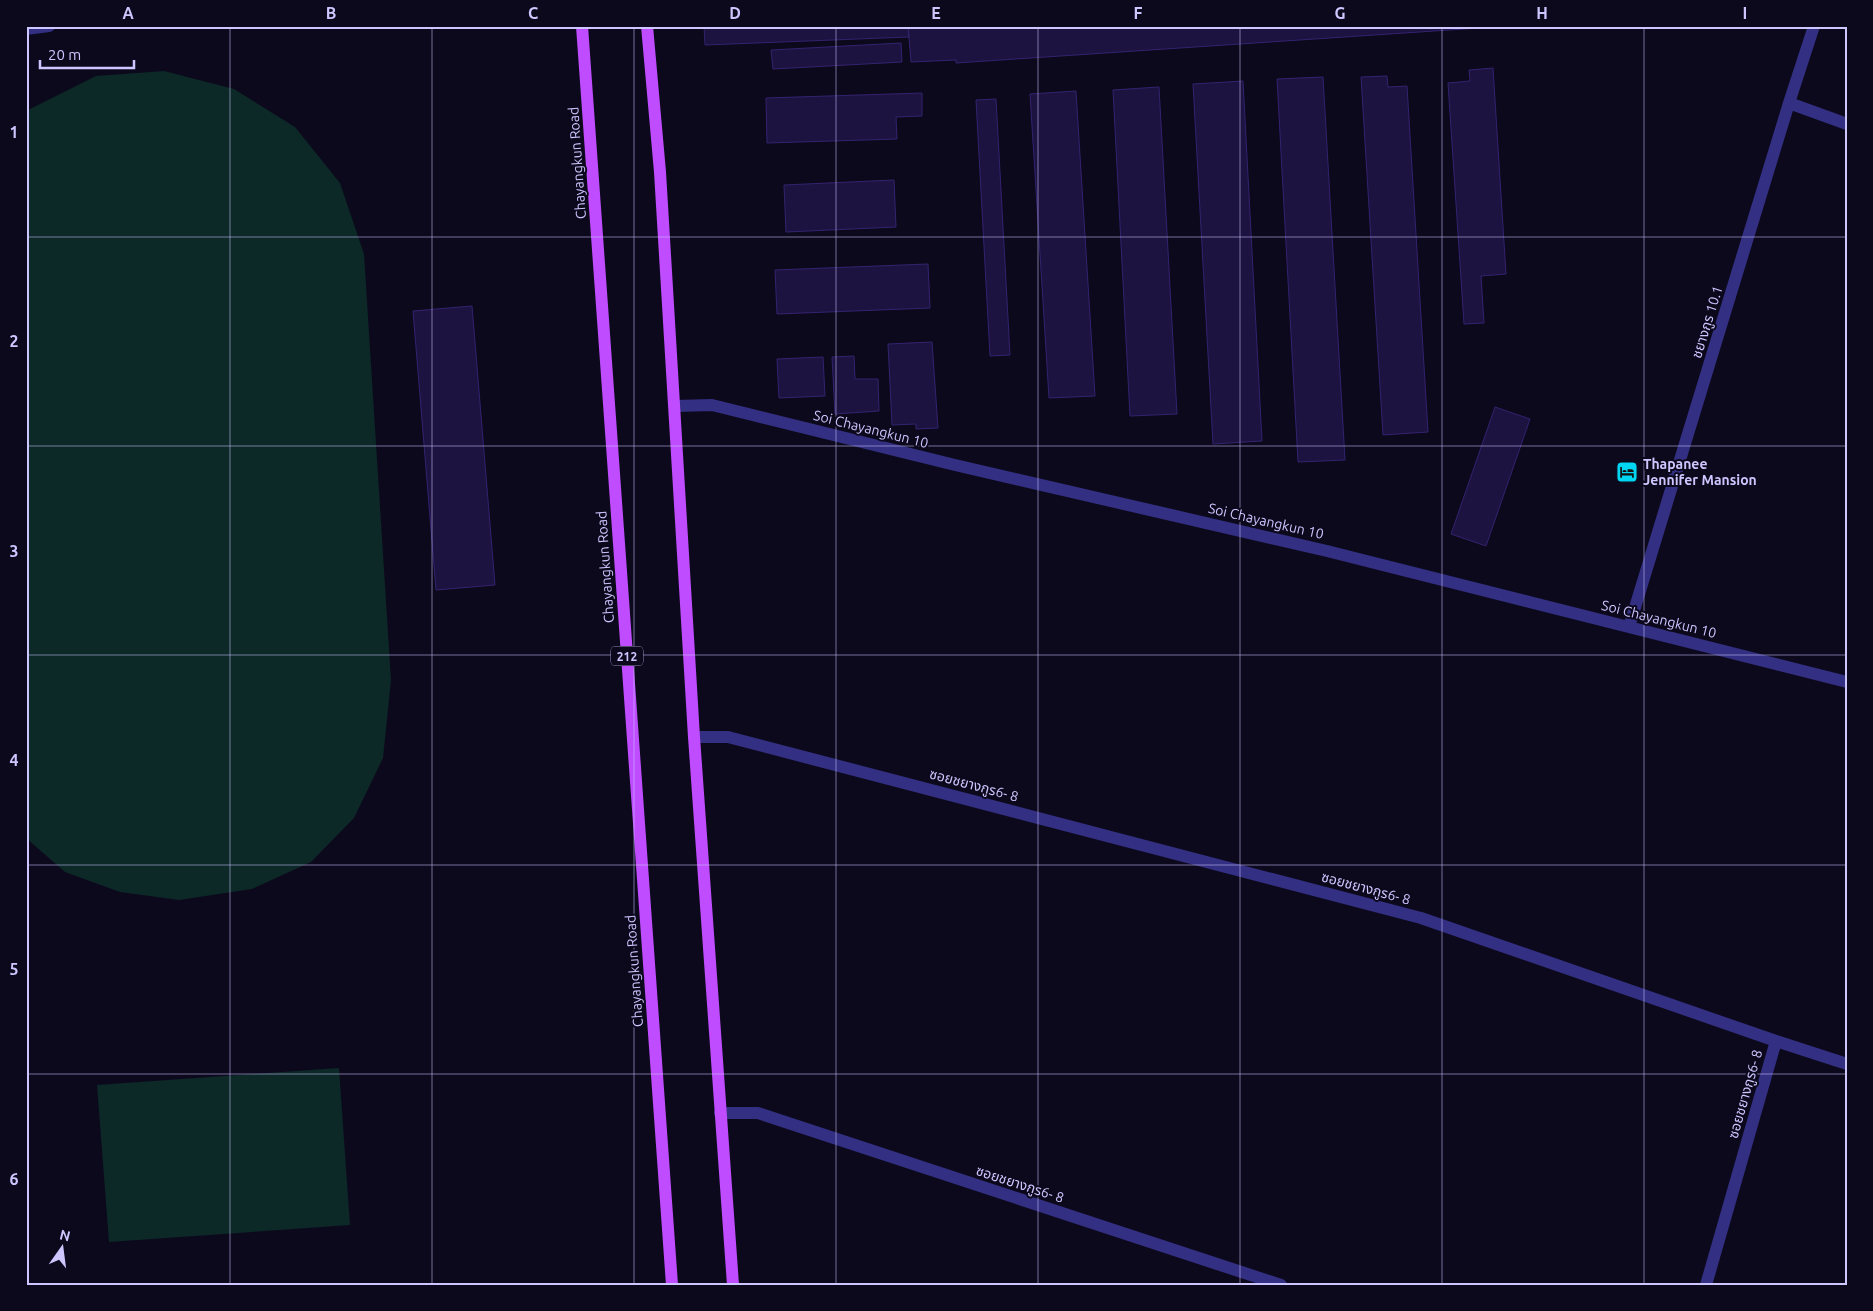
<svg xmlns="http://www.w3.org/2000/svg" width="1873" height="1311" font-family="Ubuntu,'Noto Sans Thai',sans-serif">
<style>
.green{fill:#0c2827}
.building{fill:#1d1340;stroke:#33236f}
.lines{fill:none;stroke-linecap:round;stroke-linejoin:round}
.minor{stroke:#332f82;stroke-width:12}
.major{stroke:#bf4dff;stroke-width:12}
.grid{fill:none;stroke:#cdc6ff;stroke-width:1;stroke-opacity:0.55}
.labels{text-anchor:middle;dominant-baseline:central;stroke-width:4;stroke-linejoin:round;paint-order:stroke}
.shield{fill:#0d091d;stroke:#938dbb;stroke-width:1}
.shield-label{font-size:12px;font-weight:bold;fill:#cdc6ff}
.street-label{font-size:14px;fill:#cdc6ff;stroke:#0d091d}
.poi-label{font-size:14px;font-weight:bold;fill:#cdc6ff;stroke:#0d091d;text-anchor:start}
.neatline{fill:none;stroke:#cdc6ff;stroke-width:2}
.grid-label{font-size:16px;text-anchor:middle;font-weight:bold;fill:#cdc6ff}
</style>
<rect width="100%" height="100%" fill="#0d091d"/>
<!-- green -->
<path class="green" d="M 164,71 L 234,89 L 295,127 L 340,183 L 364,254 L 391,680 L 383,758 L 354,818 L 311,862 L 252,889 L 179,900 L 120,892 L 65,872 L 26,838 L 26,111 L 96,76 Z
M 339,1068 L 350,1225 L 109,1242 L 97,1085 Z"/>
<!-- building -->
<path class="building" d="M 704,26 L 908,26 L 909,37 L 705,45 Z
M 908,26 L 1509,26 L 956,63 L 956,60 L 911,62 Z
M 901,43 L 902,62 L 773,69 L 771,50 Z
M 1493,68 L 1506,274 L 1481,276 L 1484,323 L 1464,324 L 1448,83 L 1470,81 L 1469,70 Z
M 1387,76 L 1388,87 L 1407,86 L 1428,432 L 1383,435 L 1361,77 Z
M 1323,77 L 1345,460 L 1298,462 L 1277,79 Z
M 1243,81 L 1262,441 L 1213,444 L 1193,84 Z
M 1159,87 L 1177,414 L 1130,416 L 1113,90 Z
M 1076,91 L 1095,396 L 1049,398 L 1030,94 Z
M 922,93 L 922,116 L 896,117 L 897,139 L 767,143 L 766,98 Z
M 996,99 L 1010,355 L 990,356 L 976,100 Z
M 894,180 L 896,227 L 786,232 L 784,185 Z
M 928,264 L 930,308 L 777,314 L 775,270 Z
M 472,306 L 495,585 L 436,590 L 413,311 Z
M 932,342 L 938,428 L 916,429 L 916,424 L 892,425 L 888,344 Z
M 854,356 L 855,379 L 878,379 L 879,411 L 835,414 L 832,357 Z
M 823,357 L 825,396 L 779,398 L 777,359 Z
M 1495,407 L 1530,419 L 1486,546 L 1451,534 Z"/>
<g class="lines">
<!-- minor -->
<path class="minor" d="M 26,29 L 49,26
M 1789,103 L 1847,124
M 675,406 L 712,405 L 955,465 L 1327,551 L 1847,682
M 1629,627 L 1789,103 L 1814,26
M 694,737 L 728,737 L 1421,918 L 1776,1041 L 1706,1285
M 1776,1041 L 1847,1064
M 720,1113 L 758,1113 L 1281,1285"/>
<!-- major -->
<path class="major" d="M 582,26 L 672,1285
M 647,26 L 660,172 L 694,737 L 733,1285"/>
</g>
<!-- grid -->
<path class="grid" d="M 230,26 L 230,1285M 432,26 L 432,1285M 634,26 L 634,1285M 836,26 L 836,1285M 1038,26 L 1038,1285M 1240,26 L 1240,1285M 1442,26 L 1442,1285M 1644,26 L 1644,1285M 26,237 L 1847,237M 26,446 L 1847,446M 26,655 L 1847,655M 26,865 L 1847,865M 26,1074 L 1847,1074"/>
<!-- icons -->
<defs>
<g id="hotel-square" transform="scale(1.125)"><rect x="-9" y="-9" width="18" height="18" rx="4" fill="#00d5f1" stroke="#0d091d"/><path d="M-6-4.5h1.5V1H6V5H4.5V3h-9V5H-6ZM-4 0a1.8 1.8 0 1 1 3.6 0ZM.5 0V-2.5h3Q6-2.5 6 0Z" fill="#111"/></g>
</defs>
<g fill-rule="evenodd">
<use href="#hotel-square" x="1627" y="472"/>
</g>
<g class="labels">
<!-- shield labels -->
<rect class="shield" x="611" y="646.5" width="32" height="19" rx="4"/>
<g class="shield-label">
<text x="627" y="656">212</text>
</g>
<!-- street labels -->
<g class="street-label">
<text transform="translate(577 163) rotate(-94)">Chayangkun Road</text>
<text transform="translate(1707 322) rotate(-73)">ชยางกูร 10.1</text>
<text transform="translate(871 429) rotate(14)">Soi Chayangkun 10</text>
<text transform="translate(1266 521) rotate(13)">Soi Chayangkun 10</text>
<text transform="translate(605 567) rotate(-94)">Chayangkun Road</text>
<text transform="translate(1659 619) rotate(14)">Soi Chayangkun 10</text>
<text transform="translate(974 785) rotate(15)">ซอยชยางกูร6- 8</text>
<text transform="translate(1366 888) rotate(15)">ซอยชยางกูร6- 8</text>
<text transform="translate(634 971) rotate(-94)">Chayangkun Road</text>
<text transform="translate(1745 1094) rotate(-74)">ซอยชยางกูร6- 8</text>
<text transform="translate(1020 1184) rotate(18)">ซอยชยางกูร6- 8</text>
</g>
<!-- poi labels -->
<g class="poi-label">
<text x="1643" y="464">Thapanee<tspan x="1643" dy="16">Jennifer Mansion</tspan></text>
</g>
</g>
<!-- border -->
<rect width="1873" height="1311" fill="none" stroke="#0d091d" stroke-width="55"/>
<!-- north arrow -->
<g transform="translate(62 1248) rotate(14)" stroke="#0d091d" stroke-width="4" paint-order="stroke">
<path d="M0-4L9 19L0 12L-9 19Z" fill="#cdc6ff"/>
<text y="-8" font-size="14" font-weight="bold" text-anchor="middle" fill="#cdc6ff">N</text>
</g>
<!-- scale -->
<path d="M40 60v8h94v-8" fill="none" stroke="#cdc6ff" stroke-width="2.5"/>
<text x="48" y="60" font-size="15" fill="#cdc6ff" stroke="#0d091d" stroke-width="4" paint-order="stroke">20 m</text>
<rect x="28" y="28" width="1818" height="1256" class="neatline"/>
<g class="grid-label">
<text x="128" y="19">A</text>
<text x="331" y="19">B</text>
<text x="533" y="19">C</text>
<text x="735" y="19">D</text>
<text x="936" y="19">E</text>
<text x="1138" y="19">F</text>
<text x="1340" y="19">G</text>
<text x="1542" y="19">H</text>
<text x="1745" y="19">I</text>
<text x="14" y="138">1</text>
<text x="14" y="347">2</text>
<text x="14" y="557">3</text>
<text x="14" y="766">4</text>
<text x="14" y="975">5</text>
<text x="14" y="1185">6</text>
</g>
</svg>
